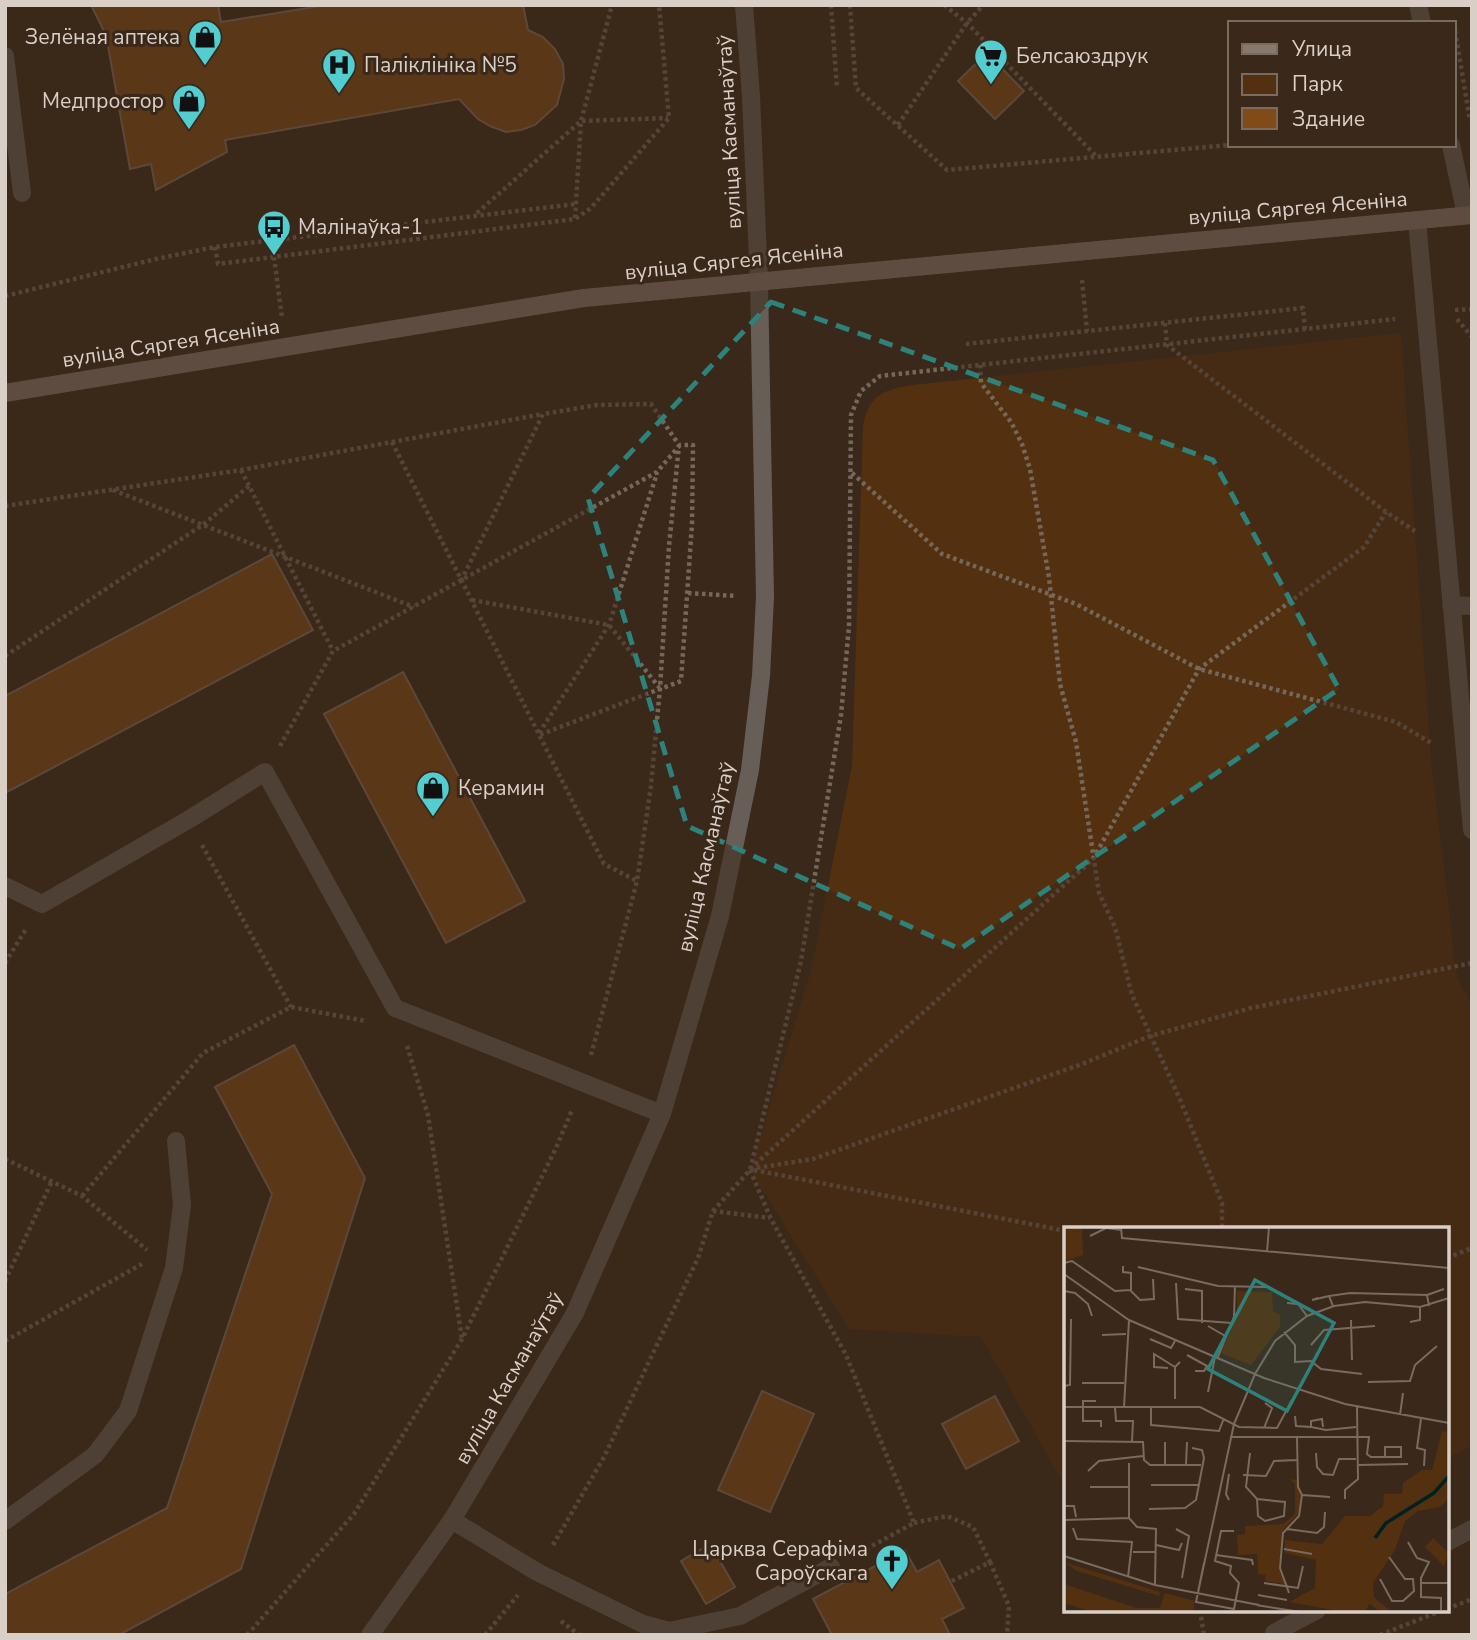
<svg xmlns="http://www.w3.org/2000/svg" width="1477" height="1640" font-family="'Nunito Sans',sans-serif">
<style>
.green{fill:#53300f}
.building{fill:#804b16;stroke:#836f5f;stroke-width:2}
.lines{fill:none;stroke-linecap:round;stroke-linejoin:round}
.path{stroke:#76675b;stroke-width:4.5;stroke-dasharray:3.5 3.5;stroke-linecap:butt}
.service{stroke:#675e57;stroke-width:18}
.tertiary{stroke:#675e57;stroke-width:18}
.secondary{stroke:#88796e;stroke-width:18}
.marked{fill:none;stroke:#2d837b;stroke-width:5;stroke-dasharray:14 9;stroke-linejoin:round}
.labels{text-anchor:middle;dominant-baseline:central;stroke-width:6;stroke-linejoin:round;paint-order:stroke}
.poi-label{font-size:21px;fill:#dacfc6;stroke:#3a281a;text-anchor:start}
.street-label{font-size:21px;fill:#dacfc6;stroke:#3a281a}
.inset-river{fill:none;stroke:#002122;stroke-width:3.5}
.inset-road{fill:none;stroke:#7a6b5f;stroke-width:2}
.view{fill:#2d837b;fill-opacity:0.15;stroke:#2d837b;stroke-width:3.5}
.inset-edge{fill:none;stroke:#dacfc6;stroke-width:3.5}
</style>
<rect width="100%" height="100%" fill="#3a281a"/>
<!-- green -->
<path class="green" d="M 1401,333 L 1431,760 L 1457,978 L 1472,1005 L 1472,1446 L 1447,1458 L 1447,1229 L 1066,1229 L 1066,1488 L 981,1337 L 849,1329 L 750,1170 L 811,971 L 852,766 L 863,426 C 869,395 883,390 912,385 Z"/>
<!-- building -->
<path class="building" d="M 91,5 L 218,5 L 221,22 L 326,5 L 523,5 L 528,30 L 543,37 L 555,49 L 563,64 L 564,79 L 557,105 L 535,125 L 521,130 L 506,132 L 490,126 L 478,119 L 459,99 L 225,140 L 227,152 L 156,190 L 151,164 L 130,169 L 106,35 Z
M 987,53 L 1024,91 L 995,119 L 958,81 Z
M 272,554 L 313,630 L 5,793 L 5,696 Z
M 403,672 L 525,901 L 446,943 L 324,714 Z
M 294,1045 L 365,1178 L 241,1569 L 119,1635 L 5,1635 L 5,1594 L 167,1508 L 272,1194 L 215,1087 Z
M 762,1391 L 814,1414 L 770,1512 L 718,1490 Z
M 995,1396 L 1019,1441 L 966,1469 L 942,1424 Z
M 710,1544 L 735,1587 L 706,1604 L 681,1561 Z
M 905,1550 L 917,1572 L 939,1560 L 964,1608 L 942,1619 L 950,1635 L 832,1635 L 813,1599 Z"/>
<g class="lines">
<!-- path -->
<path class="path" d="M 831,5 L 837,89
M 850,5 L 856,88 L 947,170 L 1230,145
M 944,5 L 967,23 L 1097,157
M 1454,24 L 1470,121
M 898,125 L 967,23 L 983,5
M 477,213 L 581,121 L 668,118
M 575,218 L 581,121 L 612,5
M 215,247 L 218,264 L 575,219 L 591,208 L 669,118 L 659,5
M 274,257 L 282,318
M 1082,280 L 1087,331
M 5,296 L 156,259 L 215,247 L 576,204
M 1455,310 L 1472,309
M 1457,319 L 1472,337
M 1165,323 L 1167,345 L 1386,512 L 1415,531
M 966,344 L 1303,308 L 1305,330
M 980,365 L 981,383 L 1011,422 L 1022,444 L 1030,469 L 1049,577 L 1060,684 L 1076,742 L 1099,893 L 1115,927 L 1132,995 L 1179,1097 L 1222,1203 L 1222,1229
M 392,442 L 604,864 L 637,881
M 241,470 L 333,651
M 852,473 L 942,554 L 1076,604 L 1199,669 L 1396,722 L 1433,744
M 113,490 L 414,607
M 5,506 L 241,470 L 543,414
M 461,581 L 543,414 L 597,405 L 651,404 L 679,445 L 693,445 L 692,524 L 681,681 L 539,735
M 688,593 L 736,596
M 472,600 L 609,625 L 659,687
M 5,656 L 204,524 L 249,486
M 539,733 L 609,625 L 657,473
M 280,746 L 333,651 L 657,472 L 679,446
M 202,845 L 291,1007
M 5,963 L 26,929
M 407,1046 L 428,1115 L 462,1339
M 591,1055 L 637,881 L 651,786 L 660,688 L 669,546 L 679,445
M 5,1159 L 82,1196 L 147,1250
M 750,1169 L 1093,859 L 1199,669 L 1364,547 L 1386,512
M 750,1169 L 813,1159 L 1082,1064 L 1150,1036 L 1251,1008 L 1472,963
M 750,1170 L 771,1219 L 846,1355 L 914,1523 L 857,1554
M 754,1170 L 1066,1231
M 82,1196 L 203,1053 L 291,1007 L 366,1021
M 713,1211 L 770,1218
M 1447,1258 L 1472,1248
M 5,1281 L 52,1181
M 5,1341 L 142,1264
M 914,1523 L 947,1516 L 973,1527 L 990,1562 L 950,1582
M 553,1545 L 604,1457 L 698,1258 L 713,1211 L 750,1170 L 801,961 L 841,715 L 849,626 L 851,415 L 861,391 L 880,376 L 1395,319
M 990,1562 L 1009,1606 L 1007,1635
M 1447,1609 L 1472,1599
M 1200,1610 L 1204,1635
M 561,1621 L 579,1635
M 247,1635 L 354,1514 L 462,1339 L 556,1148 L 572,1110
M 485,1635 L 518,1595
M 1380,1635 L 1443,1610"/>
<!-- service -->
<path class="service" d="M 1418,5 L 1422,23
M 5,56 L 22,193
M 1451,145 L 1466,215
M 1417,220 L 1472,830
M 1451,605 L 1472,606
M 5,886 L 42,904 L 188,820 L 265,772 L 395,1008 L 662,1114
M 452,1520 L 537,1572 L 643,1624 L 669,1631 L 740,1616 L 831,1567
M 5,1521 L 95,1455 L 128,1411 L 174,1268 L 182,1205 L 176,1141
M 1447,1542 L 1472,1529
M 1274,1633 L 1317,1610"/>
<!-- tertiary -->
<path class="tertiary" d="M 370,1635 L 452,1520 L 575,1313 L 662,1114 L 720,916 L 750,770 L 761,676 L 765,597 L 759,281 L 751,96 L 744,5"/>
<!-- secondary -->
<path class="secondary" d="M 5,393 L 584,298 L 1472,215"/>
</g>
<!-- marked area -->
<path d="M0 0H1477V1640H0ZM 771,302 L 1213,460 L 1339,689 L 960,949 L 687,826 L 588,498 Z" fill="#3a281a" fill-opacity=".55" fill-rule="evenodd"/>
<path class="marked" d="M 771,302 L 1213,460 L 1339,689 L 960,949 L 687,826 L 588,498 Z"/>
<!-- icons -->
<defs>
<g id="shop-pin" transform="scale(1.75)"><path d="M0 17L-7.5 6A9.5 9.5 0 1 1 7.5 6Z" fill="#52cdd0" stroke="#3a281a"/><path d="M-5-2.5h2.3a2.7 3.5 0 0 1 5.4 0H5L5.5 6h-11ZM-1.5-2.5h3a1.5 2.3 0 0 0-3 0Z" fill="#111"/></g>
<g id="supermarket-pin" transform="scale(1.75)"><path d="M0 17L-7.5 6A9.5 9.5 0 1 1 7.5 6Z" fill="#52cdd0" stroke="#3a281a"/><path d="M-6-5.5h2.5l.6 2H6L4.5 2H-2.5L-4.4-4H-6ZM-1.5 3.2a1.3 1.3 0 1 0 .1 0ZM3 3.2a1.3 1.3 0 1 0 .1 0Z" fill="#111"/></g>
<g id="hospital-pin" transform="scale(1.75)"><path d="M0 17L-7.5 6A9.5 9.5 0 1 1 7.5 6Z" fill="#52cdd0" stroke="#3a281a"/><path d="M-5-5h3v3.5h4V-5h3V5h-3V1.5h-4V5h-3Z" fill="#111"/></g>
<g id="bus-pin" transform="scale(1.75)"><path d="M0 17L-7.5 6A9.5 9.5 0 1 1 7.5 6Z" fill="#52cdd0" stroke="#3a281a"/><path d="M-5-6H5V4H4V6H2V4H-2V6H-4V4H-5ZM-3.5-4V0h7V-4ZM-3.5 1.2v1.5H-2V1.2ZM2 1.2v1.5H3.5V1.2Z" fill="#111"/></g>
<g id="church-pin" transform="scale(1.75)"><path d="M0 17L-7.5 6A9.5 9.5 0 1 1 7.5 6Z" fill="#52cdd0" stroke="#3a281a"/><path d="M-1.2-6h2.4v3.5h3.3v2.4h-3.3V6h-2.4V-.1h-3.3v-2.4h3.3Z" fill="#111"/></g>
</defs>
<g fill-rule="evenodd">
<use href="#shop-pin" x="205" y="37"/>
<use href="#supermarket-pin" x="991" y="56"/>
<use href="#hospital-pin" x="339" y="65"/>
<use href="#shop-pin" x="189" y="101"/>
<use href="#bus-pin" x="274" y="227"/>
<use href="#shop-pin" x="433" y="788"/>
<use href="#church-pin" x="892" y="1561"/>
</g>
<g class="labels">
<!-- poi labels -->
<g class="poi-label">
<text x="180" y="37" text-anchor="end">Зелёная аптека</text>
<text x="1016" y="56">Белсаюздрук</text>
<text x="364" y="65">Паліклініка №5</text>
<text x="164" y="101" text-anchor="end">Медпростор</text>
<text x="298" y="227">Малінаўка-1</text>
<text x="458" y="788">Керамин</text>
<text x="868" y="1549" text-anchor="end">Царква Серафіма<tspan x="868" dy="24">Сароўскага</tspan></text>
</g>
<!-- street labels -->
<g class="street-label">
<text transform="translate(729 132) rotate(-93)">вуліца Касманаўтаў</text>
<text transform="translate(1298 208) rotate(-5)">вуліца Сяргея Ясеніна</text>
<text transform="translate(734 261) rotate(-6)">вуліца Сяргея Ясеніна</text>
<text transform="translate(171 343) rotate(-9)">вуліца Сяргея Ясеніна</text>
<text transform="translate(706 857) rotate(-77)">вуліца Касманаўтаў</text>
<text transform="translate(509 1378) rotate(-60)">вуліца Касманаўтаў</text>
</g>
</g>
<!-- overview -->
<g transform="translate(1064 1227)">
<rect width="385" height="385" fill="#3a281a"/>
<path d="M 0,0 L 18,0 L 19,28 L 0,34 ZM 173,64 L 208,65 L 209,84 L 216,88 L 216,100 L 187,138 L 157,126 L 173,90 ZM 378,204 L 385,205 L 385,271 L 376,280 L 354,284 L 341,294 L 331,323 L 309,356 L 310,370 L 328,385 L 316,385 L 306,377 L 302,382 L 306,385 L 279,385 L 225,375 L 251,361 L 252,333 L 221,326 L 221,313 L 258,317 L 281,289 L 306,289 L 319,279 L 320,267 L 338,267 L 339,256 L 358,243 L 368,243 ZM 226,252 L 234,253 L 237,273 L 234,287 L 219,303 L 215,342 L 224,358 L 201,354 L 202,348 L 194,347 L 193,327 L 174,328 L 173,308 L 181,307 L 181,299 L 219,297 L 231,287 L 231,257 ZM 369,311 L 385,326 L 380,339 L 361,320 ZM 0,335 L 96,365 L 95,369 L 13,344 ZM 0,357 L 73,381 L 96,381 L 101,366 L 131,374 L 129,385 L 28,385 L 0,376 Z" fill="#53300f"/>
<path class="inset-river" d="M 311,311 L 322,296 L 370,266 L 385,249"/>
<path class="inset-road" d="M 57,0 L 58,11 L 385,41M 312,0 L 359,0M 26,9 L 42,1 L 58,3M 203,25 L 205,0M 0,36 L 8,34 L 51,64 L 66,63 L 76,73 L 90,72 L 89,52M 59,39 L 59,45 L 67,46 L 67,63M 74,40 L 154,59 L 202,60M 0,47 L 65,93 L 200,151 L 281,177 L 385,196M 112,56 L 114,92 L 168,96M 121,62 L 138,64 L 138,96M 0,64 L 11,66 L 24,77 L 28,89M 254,71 L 248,73 L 265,69M 223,76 L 234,77 L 243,89M 269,79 L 265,69 L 286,66 L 363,68M 365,79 L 363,68 L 380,62M 287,93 L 288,133M 346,95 L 356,93 L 356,80M 144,99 L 163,110M 220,105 L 231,118 L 231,135 L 247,134 L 257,142 L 298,147M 38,108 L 62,107M 86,112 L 107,121 L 111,114M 247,118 L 260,103 L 311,99M 123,128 L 143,139 L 140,144 L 131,144M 153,132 L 170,90 L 171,59M 104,141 L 90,140 L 90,127 L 111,140M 304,155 L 346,154 L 351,138 L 373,119M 18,156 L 60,156M 0,159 L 6,158 L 7,92M 144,165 L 151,130M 111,172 L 111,140 L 116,135M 32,174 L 19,174 L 19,194 L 37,194 L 37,200M 0,180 L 136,180 L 175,200 L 213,201 L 228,173M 51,180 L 52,194 L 69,194 L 68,215M 60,180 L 65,93M 87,180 L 87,198 L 155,204 L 160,191M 336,188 L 339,166M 231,189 L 232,199 L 247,200M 357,192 L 353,221 L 361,223 L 360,239M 259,200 L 258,192 L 247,194 L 247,200 L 262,203 L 292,200M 200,201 L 208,181 L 201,176M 166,210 L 305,210 L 303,227 L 307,230 L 337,230 L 337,220 L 321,220 L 321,230M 0,214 L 79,215 L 80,233 L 86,238 L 137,238M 186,226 L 182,260 L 193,272 L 221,275 L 220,289 L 201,294 L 194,289 L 193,272M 252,226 L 253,240 L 259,247 L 269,248 L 275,232 L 292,232M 65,236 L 65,291 L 73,300 L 92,302 L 91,357M 122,238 L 123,215M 294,238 L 344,237M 101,239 L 101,215M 24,244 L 35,234 L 79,229M 165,247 L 162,267 L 165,273M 179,248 L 202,249 L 210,234 L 233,233M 87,258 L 134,258M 26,260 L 65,260M 238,268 L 266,270M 281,272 L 281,263 L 294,252 L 293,180M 0,279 L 10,279 L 12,290M 85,282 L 121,281 L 132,273 L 140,231 L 138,223 L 128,221M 0,293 L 65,291M 9,301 L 13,312 L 68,315 L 64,350M 112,302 L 125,309 L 118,351M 223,302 L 253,306 L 260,300 L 261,285M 170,304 L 157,304 L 151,334 L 167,339 L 166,346 L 175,356 L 170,382 L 132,375 L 170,197 L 191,147 L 211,114 L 243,89 L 270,79 L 301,75 L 356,80 L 385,71M 344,315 L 353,331 L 365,335 L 357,351 L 357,370 L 377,371 L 377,383M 92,318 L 115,323 L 118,316M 220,322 L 248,327M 69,325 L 92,325M 152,328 L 188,333 L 189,338M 0,329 L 91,358 L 195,378M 316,352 L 328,374 L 339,374 L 350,364 L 349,352 L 341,352 L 325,330M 200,356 L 234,361 L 239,339M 357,356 L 385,356M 134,365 L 140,336M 225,366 L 216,341 L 219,306 L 235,289 L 238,268 L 234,260 L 233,211M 194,368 L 223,373M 192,378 L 236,385"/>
<path class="view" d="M 191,53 L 270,96 L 223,184 L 144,142 Z"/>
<rect width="385" height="385" class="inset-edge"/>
</g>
<!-- border -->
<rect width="1477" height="1640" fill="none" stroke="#dacfc6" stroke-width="14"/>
<!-- legend -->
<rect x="1228" y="21" width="228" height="126" fill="#3a281a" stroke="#7a6b5f" stroke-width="2"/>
<rect x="1242" y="44" width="35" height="10" fill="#88796e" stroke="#7a6b5f" stroke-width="2"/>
<text x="1292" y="56" font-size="21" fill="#dacfc6">Улица</text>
<rect x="1242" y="74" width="35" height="21" fill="#53300f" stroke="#7a6b5f" stroke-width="2"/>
<text x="1292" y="91" font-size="21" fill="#dacfc6">Парк</text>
<rect x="1242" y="108" width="35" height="21" fill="#804b16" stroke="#7a6b5f" stroke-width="2"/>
<text x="1292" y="126" font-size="21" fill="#dacfc6">Здание</text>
</svg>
